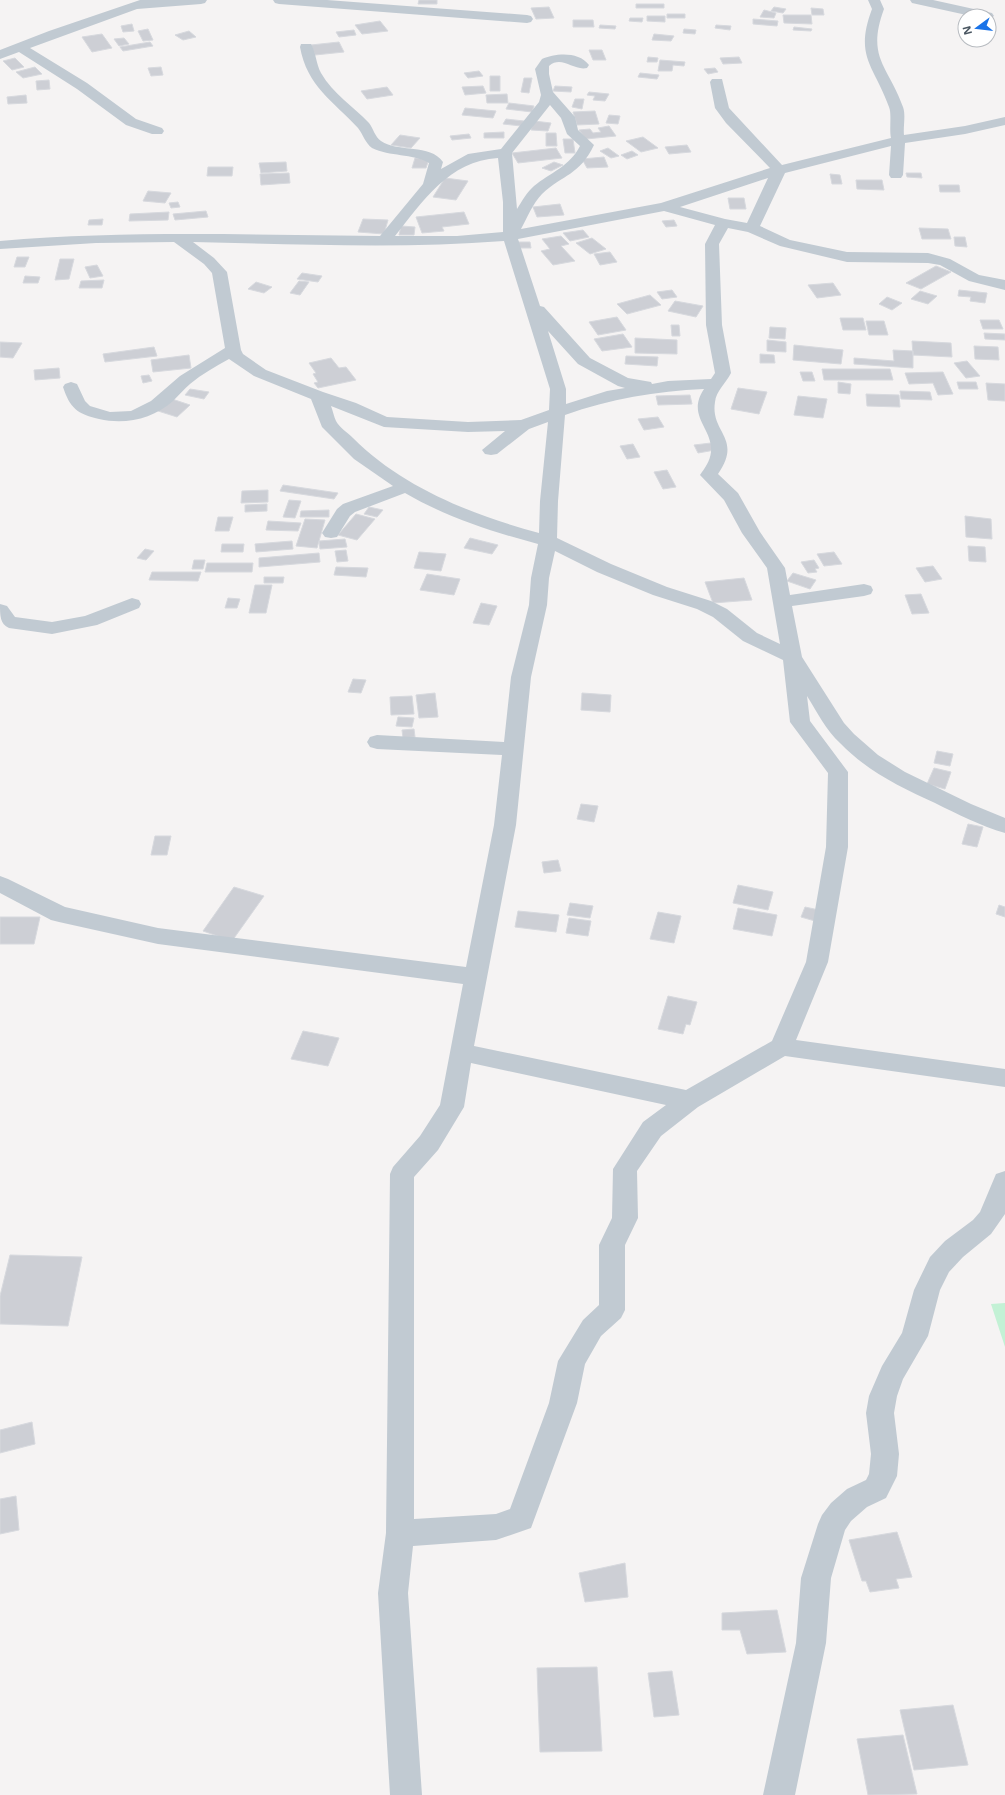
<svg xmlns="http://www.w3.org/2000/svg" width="1005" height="1795" font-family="'Open Sans',sans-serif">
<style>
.green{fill:#c3f1d5}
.building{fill:#cdcfd5;stroke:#d7d9de}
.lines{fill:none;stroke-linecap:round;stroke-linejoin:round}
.street{fill:#c1cad2;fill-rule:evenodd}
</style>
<rect width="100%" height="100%" fill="#f5f3f3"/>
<!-- green -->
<path class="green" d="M 1005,1303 L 1005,1347 L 991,1304 Z"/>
<!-- building -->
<path class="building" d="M 419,0 L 437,0 L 437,4 L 418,4 Z
M 636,4 L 664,4 L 664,8 L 636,8 Z
M 549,7 L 554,18 L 536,19 L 531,8 Z
M 774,7 L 786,9 L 783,13 L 771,11 Z
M 811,8 L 823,9 L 824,15 L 812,15 Z
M 764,10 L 776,13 L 774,18 L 760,17 Z
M 667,14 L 685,14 L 685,18 L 667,18 Z
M 783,15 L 811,15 L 812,24 L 784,23 Z
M 647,16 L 665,16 L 665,22 L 647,21 Z
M 630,18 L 643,18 L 642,22 L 629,21 Z
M 753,19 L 778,21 L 777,26 L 753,24 Z
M 573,20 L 593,20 L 594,27 L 573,27 Z
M 380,21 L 388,31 L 362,34 L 355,25 Z
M 132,24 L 134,31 L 123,32 L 121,26 Z
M 600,25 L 616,26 L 615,29 L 599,28 Z
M 716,25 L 731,26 L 730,30 L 715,28 Z
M 794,27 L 812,29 L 811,31 L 793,30 Z
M 148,29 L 153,40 L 143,41 L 138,31 Z
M 684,29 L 696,30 L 695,34 L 683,33 Z
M 354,30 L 356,35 L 339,37 L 336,32 Z
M 189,31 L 196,37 L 183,40 L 175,35 Z
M 102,34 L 112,48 L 92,52 L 82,37 Z
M 654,34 L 674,36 L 671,41 L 652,40 Z
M 124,38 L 129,44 L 119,46 L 114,39 Z
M 150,42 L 153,46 L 123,51 L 120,47 Z
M 339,42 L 344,52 L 315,55 L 311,45 Z
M 589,50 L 602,50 L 606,60 L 593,60 Z
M 648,57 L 658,58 L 657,62 L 647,62 Z
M 739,57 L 742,63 L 723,64 L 720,58 Z
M 15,58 L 24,67 L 12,70 L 3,61 Z
M 660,60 L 685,62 L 684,66 L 673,65 L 672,71 L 658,71 Z
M 35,67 L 42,74 L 23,78 L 16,72 Z
M 161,67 L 163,75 L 151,76 L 148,68 Z
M 715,68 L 718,72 L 708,74 L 704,69 Z
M 479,71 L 483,76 L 468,78 L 464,73 Z
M 640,73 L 659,75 L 657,79 L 638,77 Z
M 490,76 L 500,76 L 500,91 L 490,91 Z
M 524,78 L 532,78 L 529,93 L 521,92 Z
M 49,80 L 50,89 L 37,90 L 36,81 Z
M 483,86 L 486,93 L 465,95 L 462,87 Z
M 555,86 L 572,87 L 571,92 L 553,91 Z
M 387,87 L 393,95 L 367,99 L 361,91 Z
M 589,92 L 609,94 L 605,101 L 593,100 L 595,96 L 587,95 Z
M 507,94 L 508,103 L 487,103 L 486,95 Z
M 26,95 L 27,103 L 8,104 L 7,97 Z
M 575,99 L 584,99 L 582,109 L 572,107 Z
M 509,103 L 534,106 L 532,112 L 506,109 Z
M 465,108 L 496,111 L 493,118 L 462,115 Z
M 595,111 L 599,124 L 577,125 L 573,112 Z
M 609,115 L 620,116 L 618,124 L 606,123 Z
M 506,119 L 524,121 L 521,126 L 503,124 Z
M 534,121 L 551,123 L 548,131 L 531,130 Z
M 609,126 L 616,136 L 586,139 L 579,130 L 590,129 L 593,133 L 601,132 L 598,128 Z
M 504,132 L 504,138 L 484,138 L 484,133 Z
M 546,133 L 556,133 L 557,146 L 546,146 Z
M 469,134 L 471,138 L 452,140 L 450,136 Z
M 400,135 L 420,138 L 411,148 L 391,145 Z
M 643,137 L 658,148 L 641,152 L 626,141 Z
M 563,139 L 573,139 L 575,153 L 565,153 Z
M 687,145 L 691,152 L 669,154 L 665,147 Z
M 556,148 L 562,158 L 518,163 L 512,153 Z
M 608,148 L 619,156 L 611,158 L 600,151 Z
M 632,151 L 638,155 L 627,159 L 621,155 Z
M 604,157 L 608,167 L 587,168 L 582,159 Z
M 415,158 L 429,159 L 426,168 L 412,168 Z
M 286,162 L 287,171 L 261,173 L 259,163 Z
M 554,162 L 563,165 L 551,171 L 542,168 Z
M 208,167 L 233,167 L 232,176 L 207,176 Z
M 289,173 L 290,183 L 261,185 L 260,174 Z
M 906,173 L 921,173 L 922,178 L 907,177 Z
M 830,174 L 840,175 L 842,184 L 832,184 Z
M 445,178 L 468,181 L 456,200 L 433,197 Z
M 856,180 L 882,180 L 884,190 L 857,189 Z
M 939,185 L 959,185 L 960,192 L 940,192 Z
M 148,191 L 171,193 L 165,203 L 143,201 Z
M 728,198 L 744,198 L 746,209 L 730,209 Z
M 178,202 L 180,207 L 171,208 L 169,203 Z
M 560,204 L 564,215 L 537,217 L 533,207 Z
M 206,211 L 208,217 L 175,220 L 173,214 Z
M 169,212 L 168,220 L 129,221 L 130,214 Z
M 464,212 L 469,224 L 442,227 L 444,231 L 422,233 L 416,217 Z
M 103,219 L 102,225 L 88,225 L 89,220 Z
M 363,219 L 388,220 L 384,234 L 358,232 Z
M 674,220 L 677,226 L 666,227 L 662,221 Z
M 401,226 L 415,227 L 414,235 L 399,235 Z
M 919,228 L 948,229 L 951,239 L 922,239 Z
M 583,230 L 589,237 L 570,241 L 563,233 Z
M 561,236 L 569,244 L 561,246 L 575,261 L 553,265 L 541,251 L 550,249 L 542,239 Z
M 954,237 L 965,237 L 967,247 L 955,246 Z
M 592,238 L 606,249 L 590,254 L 576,243 Z
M 517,242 L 530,242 L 531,248 L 517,248 Z
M 610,252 L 617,262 L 600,265 L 594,254 Z
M 17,257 L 29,257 L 25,267 L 14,267 Z
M 60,259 L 74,259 L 69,279 L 55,280 Z
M 97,265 L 103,276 L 90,278 L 85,267 Z
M 936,266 L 951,272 L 921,289 L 906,283 Z
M 302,273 L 322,276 L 318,282 L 297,279 Z
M 25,276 L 40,277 L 38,283 L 23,283 Z
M 104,280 L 102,288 L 79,288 L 81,281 Z
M 299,281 L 309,282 L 300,295 L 290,293 Z
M 256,282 L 272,287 L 264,293 L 248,289 Z
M 833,283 L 841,295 L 817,298 L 808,285 Z
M 672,290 L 677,297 L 662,299 L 657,292 Z
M 959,290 L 987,293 L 985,303 L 970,301 L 971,297 L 958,296 Z
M 920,291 L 937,296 L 928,304 L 911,299 Z
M 650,295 L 661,305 L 627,314 L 617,304 Z
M 887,297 L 902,303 L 892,310 L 879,304 Z
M 675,301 L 703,306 L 696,317 L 668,311 Z
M 617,317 L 626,330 L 598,335 L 589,322 Z
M 840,318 L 863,318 L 866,330 L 843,330 Z
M 980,320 L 999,320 L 1003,329 L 983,329 Z
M 866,321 L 884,321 L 888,335 L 869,335 Z
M 671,325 L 679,325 L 680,336 L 672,336 Z
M 770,327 L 786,328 L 785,339 L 769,338 Z
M 984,333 L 1005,334 L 1005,340 L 985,339 Z
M 623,334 L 632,347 L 602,351 L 594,339 Z
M 635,338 L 677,340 L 677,354 L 635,353 Z
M 767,340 L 786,342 L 786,352 L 767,351 Z
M 912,341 L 951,343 L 952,357 L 913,355 Z
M 0,342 L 22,343 L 13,358 L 0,357 Z
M 794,345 L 843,350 L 841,364 L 793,360 Z
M 974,346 L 998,347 L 999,360 L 975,359 Z
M 154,347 L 157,356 L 105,362 L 103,354 Z
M 893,350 L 913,351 L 913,368 L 854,364 L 854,358 L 894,361 Z
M 760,354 L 774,355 L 775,363 L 760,363 Z
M 189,355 L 191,368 L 153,372 L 151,360 Z
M 626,356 L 658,357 L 657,366 L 625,364 Z
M 331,358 L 339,368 L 346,367 L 356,380 L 318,388 L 314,383 L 318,382 L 313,374 L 316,373 L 309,363 Z
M 967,361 L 980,376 L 966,378 L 954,363 Z
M 59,368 L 60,378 L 35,380 L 34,370 Z
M 822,369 L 890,369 L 893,380 L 824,380 Z
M 800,372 L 812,372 L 815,381 L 803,381 Z
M 943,372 L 953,394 L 938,395 L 933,383 L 909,384 L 905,373 Z
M 149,375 L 152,381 L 143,383 L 141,376 Z
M 838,382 L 851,384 L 850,394 L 838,393 Z
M 957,382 L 976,382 L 978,389 L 959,389 Z
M 986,383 L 1005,384 L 1005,401 L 988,400 Z
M 738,388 L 767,392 L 759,414 L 731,409 Z
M 190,389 L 209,392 L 204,399 L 185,395 Z
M 900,391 L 930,392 L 932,400 L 901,399 Z
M 866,394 L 899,395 L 900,407 L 867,406 Z
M 690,395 L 692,404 L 658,405 L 656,396 Z
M 798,396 L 827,399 L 823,418 L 794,415 Z
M 169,398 L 190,405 L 177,417 L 155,410 Z
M 658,417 L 664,427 L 644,430 L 638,419 Z
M 711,443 L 715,450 L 698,453 L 694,445 Z
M 633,444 L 640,457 L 627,459 L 620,446 Z
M 667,470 L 676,487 L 663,489 L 654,472 Z
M 283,485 L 338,493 L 334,499 L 280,491 Z
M 268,490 L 268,502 L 241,503 L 242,491 Z
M 289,500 L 301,501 L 295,518 L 283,517 Z
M 267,504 L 267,511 L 245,512 L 245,505 Z
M 369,507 L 383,510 L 377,517 L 364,514 Z
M 329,510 L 329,517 L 300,517 L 301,511 Z
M 356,514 L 375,519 L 357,540 L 338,535 Z
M 965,516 L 991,519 L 992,539 L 966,537 Z
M 218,517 L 233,517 L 229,531 L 215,531 Z
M 305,519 L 325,520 L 317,548 L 296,546 Z
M 268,521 L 301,523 L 298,531 L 266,530 Z
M 470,538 L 498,545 L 492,554 L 464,548 Z
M 345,539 L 347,547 L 320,549 L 319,541 Z
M 292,541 L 293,549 L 256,552 L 255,544 Z
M 222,544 L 244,544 L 243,552 L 221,552 Z
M 968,546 L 985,547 L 986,562 L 969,561 Z
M 145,549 L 154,551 L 146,560 L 137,558 Z
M 346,550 L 348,561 L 337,562 L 335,551 Z
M 419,552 L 446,554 L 441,571 L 414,568 Z
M 834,552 L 842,564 L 824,566 L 817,554 Z
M 319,553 L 320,562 L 259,567 L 259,558 Z
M 194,560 L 205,560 L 203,569 L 192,569 Z
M 814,560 L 819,568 L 815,569 L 817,572 L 808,573 L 801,562 Z
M 207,563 L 253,563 L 252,572 L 205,572 Z
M 933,566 L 942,579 L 925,582 L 916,568 Z
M 336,567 L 368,568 L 366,577 L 334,575 Z
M 152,572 L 201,572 L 198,581 L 149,580 Z
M 793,573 L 816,580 L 810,589 L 787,581 Z
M 427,574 L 460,579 L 454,595 L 420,590 Z
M 264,577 L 284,577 L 283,583 L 264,583 Z
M 744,578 L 752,600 L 713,603 L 705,582 Z
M 255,585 L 272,585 L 266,613 L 249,613 Z
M 921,594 L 929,613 L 912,614 L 905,595 Z
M 228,598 L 240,599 L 237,608 L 225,608 Z
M 481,603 L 497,606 L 489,625 L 473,623 Z
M 353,679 L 366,680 L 361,693 L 348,692 Z
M 435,693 L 438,717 L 419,718 L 416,695 Z
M 582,693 L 611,695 L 610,712 L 581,710 Z
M 412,696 L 414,714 L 391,715 L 390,697 Z
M 398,717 L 414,718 L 412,727 L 396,726 Z
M 414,729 L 415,737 L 403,738 L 402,730 Z
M 937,751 L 953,754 L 950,766 L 934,763 Z
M 934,768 L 951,772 L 945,789 L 927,784 Z
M 581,804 L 598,806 L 594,822 L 577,819 Z
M 968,824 L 983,827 L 977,847 L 962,844 Z
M 155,836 L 171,836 L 167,855 L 151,855 Z
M 558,860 L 561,871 L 544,873 L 542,862 Z
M 738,885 L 773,892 L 768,910 L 733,903 Z
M 234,887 L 264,896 L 232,941 L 203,931 Z
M 570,903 L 593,906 L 590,918 L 567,915 Z
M 999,905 L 1005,907 L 1005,917 L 996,914 Z
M 805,907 L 819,910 L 815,921 L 801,917 Z
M 738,908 L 777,915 L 772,936 L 733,929 Z
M 518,911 L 559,915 L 556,932 L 515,927 Z
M 658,912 L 681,916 L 674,943 L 650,939 Z
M 0,917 L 40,917 L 34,944 L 0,944 Z
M 569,918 L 591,921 L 588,936 L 566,933 Z
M 668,996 L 697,1002 L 690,1025 L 686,1024 L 683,1034 L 658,1029 Z
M 303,1031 L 339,1038 L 328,1066 L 291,1059 Z
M 10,1255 L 82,1257 L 68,1326 L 0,1324 L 0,1296 Z
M 32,1422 L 35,1444 L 0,1453 L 0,1430 Z
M 16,1496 L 19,1530 L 0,1534 L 0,1499 Z
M 897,1532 L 912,1577 L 896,1579 L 899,1588 L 870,1592 L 866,1581 L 862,1581 L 849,1540 Z
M 625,1563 L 628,1597 L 585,1602 L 579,1573 Z
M 777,1610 L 786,1652 L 747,1654 L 740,1630 L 722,1630 L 722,1613 Z
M 597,1667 L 602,1751 L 540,1752 L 537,1668 Z
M 672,1671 L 679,1715 L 654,1717 L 648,1673 Z
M 953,1705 L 968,1765 L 914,1770 L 900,1710 Z
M 903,1735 L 917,1794 L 868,1795 L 857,1739 Z"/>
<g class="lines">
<!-- street -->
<path class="street" d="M 140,0 L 207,0 L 205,3 L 201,4 L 137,9 L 30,48 L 87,83 L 136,119 L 162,128 L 164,131 L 162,134 L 152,134 L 126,125 L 77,89 L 19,52 L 0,59 L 0,50 L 49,31 Z
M 273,0 L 327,0 L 527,15 L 531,16 L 533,19 L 531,22 L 527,23 L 279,4 L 275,3 Z
M 868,0 L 880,0 L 884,9 C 866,58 888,65 903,107 C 906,115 903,126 904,135 L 965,126 L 1005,117 L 1005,125 L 965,134 L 905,143 L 903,175 L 901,178 L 891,178 L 889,175 L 891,146 L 785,173 L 760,226 L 790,240 L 847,252 L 928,253 L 950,259 L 979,275 L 1005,280 L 1005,290 L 969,281 L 940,265 L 928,263 L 847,262 L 780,246 L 748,232 L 728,228 L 719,244 L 722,325 L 731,373 C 726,383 716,391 715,402 C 710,433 743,438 718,474 L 738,493 L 760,532 L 785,568 L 790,595 L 864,584 L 871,586 L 873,590 L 871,594 L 864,596 L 792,606 L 802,657 L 844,723 L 854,734 L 878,755 L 905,772 L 971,804 L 1005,818 L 1005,833 C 981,826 957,814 935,803 C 900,787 867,771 840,743 C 826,730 817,712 807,696 L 810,721 L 848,772 L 848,847 L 828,962 L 796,1040 L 1005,1069 L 1005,1087 L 785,1056 L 698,1107 L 661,1136 L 637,1171 L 638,1218 L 625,1245 L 625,1310 L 621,1318 L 601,1336 L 585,1364 L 577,1403 L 531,1528 L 496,1540 L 413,1546 L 408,1593 L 422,1795 L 390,1795 L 378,1593 L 386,1533 L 390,1174 L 393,1167 L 420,1136 L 440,1105 L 463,984 L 158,944 L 59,922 L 51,920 L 0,893 L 0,876 L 8,879 L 65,907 L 158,928 L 466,967 L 494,825 L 502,755 L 377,749 L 370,747 L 367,742 L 370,737 L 377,735 L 504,742 L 511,677 L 529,605 L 531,578 L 538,544 C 493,532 446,517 405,493 L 355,512 L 350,516 L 337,537 L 331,538 L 325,537 L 322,533 L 337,509 L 343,504 L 393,486 L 354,459 L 322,427 L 311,399 L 254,376 L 229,359 C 216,366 202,374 190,384 C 184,389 179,395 173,401 C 153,419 125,425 99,419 C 77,414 70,408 63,387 L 65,384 L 71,382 L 77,384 L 85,401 L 90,406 L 110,412 L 131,411 L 151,401 L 180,376 L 225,348 L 212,273 L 204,264 L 174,242 L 96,243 L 0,249 L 0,241 C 127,230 253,235 380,236 L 423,184 L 429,163 C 412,153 390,157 372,148 C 365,143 363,134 358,128 C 333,101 307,86 300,47 L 301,44 L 311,44 C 316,52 316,64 321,73 C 333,94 353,106 369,123 C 373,128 375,137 381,141 C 398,153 430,143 443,162 L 441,169 L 468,154 L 501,149 L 539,102 L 541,95 L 535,69 L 542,59 C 555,53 579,51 589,65 L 587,68 C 573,71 562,55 549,66 L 549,74 L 553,92 L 575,117 L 578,130 L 594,145 C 579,176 563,174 542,194 C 533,203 527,218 521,229 L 661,203 L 770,168 L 726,123 L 715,108 L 710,82 L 712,79 L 722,79 L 729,108 L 782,165 L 891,138 C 889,129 892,114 889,107 C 874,65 854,57 872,9 ZM 550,105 L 561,118 L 567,134 L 580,146 C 570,166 550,173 534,186 C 527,192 522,201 517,209 L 512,153 ZM 498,158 L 503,202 L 503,232 L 457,236 L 395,236 C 423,201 449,161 498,158 ZM 768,178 L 747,223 L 725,219 L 680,207 ZM 664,211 L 715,225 L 705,244 L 706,325 L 715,373 L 711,379 L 668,381 L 652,384 L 651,382 L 628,378 L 590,358 L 544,307 L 540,306 L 518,239 ZM 504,241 L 550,389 L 549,410 L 521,420 L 468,422 L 387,417 L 356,403 L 323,392 L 266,370 L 243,354 L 241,350 L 227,272 L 214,258 L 193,242 C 297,244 400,249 504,241 ZM 548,331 L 578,364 L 618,386 L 625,388 L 607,391 L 566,404 L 566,389 ZM 704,389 C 686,416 713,428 711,452 C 710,461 705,468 700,475 L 724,500 L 742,533 L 767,568 L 780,644 L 757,633 L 727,609 L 711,601 L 667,587 L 611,564 L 557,538 L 558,501 L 565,415 C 610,399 656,391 704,389 ZM 331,406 L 384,427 L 468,432 L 505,431 L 482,450 L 485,454 L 491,455 L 497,454 L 529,429 L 548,422 L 540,501 L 539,533 C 473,515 403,488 353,438 C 348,433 339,427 336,421 C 334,417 333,411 331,406 ZM 555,551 L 597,572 L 653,595 L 697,609 L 713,617 L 743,641 L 783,660 L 790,722 L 828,773 L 826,847 L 806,962 L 772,1041 L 686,1090 L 474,1046 L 516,825 L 531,677 L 547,605 L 549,578 ZM 471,1063 L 666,1105 L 643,1122 L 613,1169 L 612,1218 L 599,1245 L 599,1305 L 583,1320 L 558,1361 L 549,1403 L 510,1509 L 496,1514 L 414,1519 L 414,1177 L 438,1150 L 464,1107 Z
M 910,0 L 933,0 L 992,13 L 994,16 L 989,19 L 989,16 L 971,16 L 912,3 Z
M 132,598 L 139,600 L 141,604 L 139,608 L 97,625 L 52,634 L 9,628 C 0,624 0,616 0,604 L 7,606 L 15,617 L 52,622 L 85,616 Z
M 1005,1171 L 1005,1214 L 991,1234 L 963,1257 L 949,1272 L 940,1290 L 928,1336 L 903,1379 L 897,1396 L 894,1413 L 899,1454 L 897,1476 L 886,1498 L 867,1507 L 851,1521 L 845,1530 L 831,1578 L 826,1643 L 795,1795 L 763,1795 L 796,1643 L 801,1578 L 818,1524 L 822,1515 L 831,1503 L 847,1489 L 866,1480 L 869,1474 L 871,1454 L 866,1413 L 869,1396 L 882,1366 L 902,1333 L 914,1290 L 930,1257 L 945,1241 L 973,1220 L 980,1212 L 996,1174 Z"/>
</g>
<!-- north arrow -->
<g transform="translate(977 28) rotate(255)"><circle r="19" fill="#ffffff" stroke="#b7bbc0"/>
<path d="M0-3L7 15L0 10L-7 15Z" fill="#1a73e8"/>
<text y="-6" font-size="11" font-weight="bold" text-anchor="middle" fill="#4a5661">N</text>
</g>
</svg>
